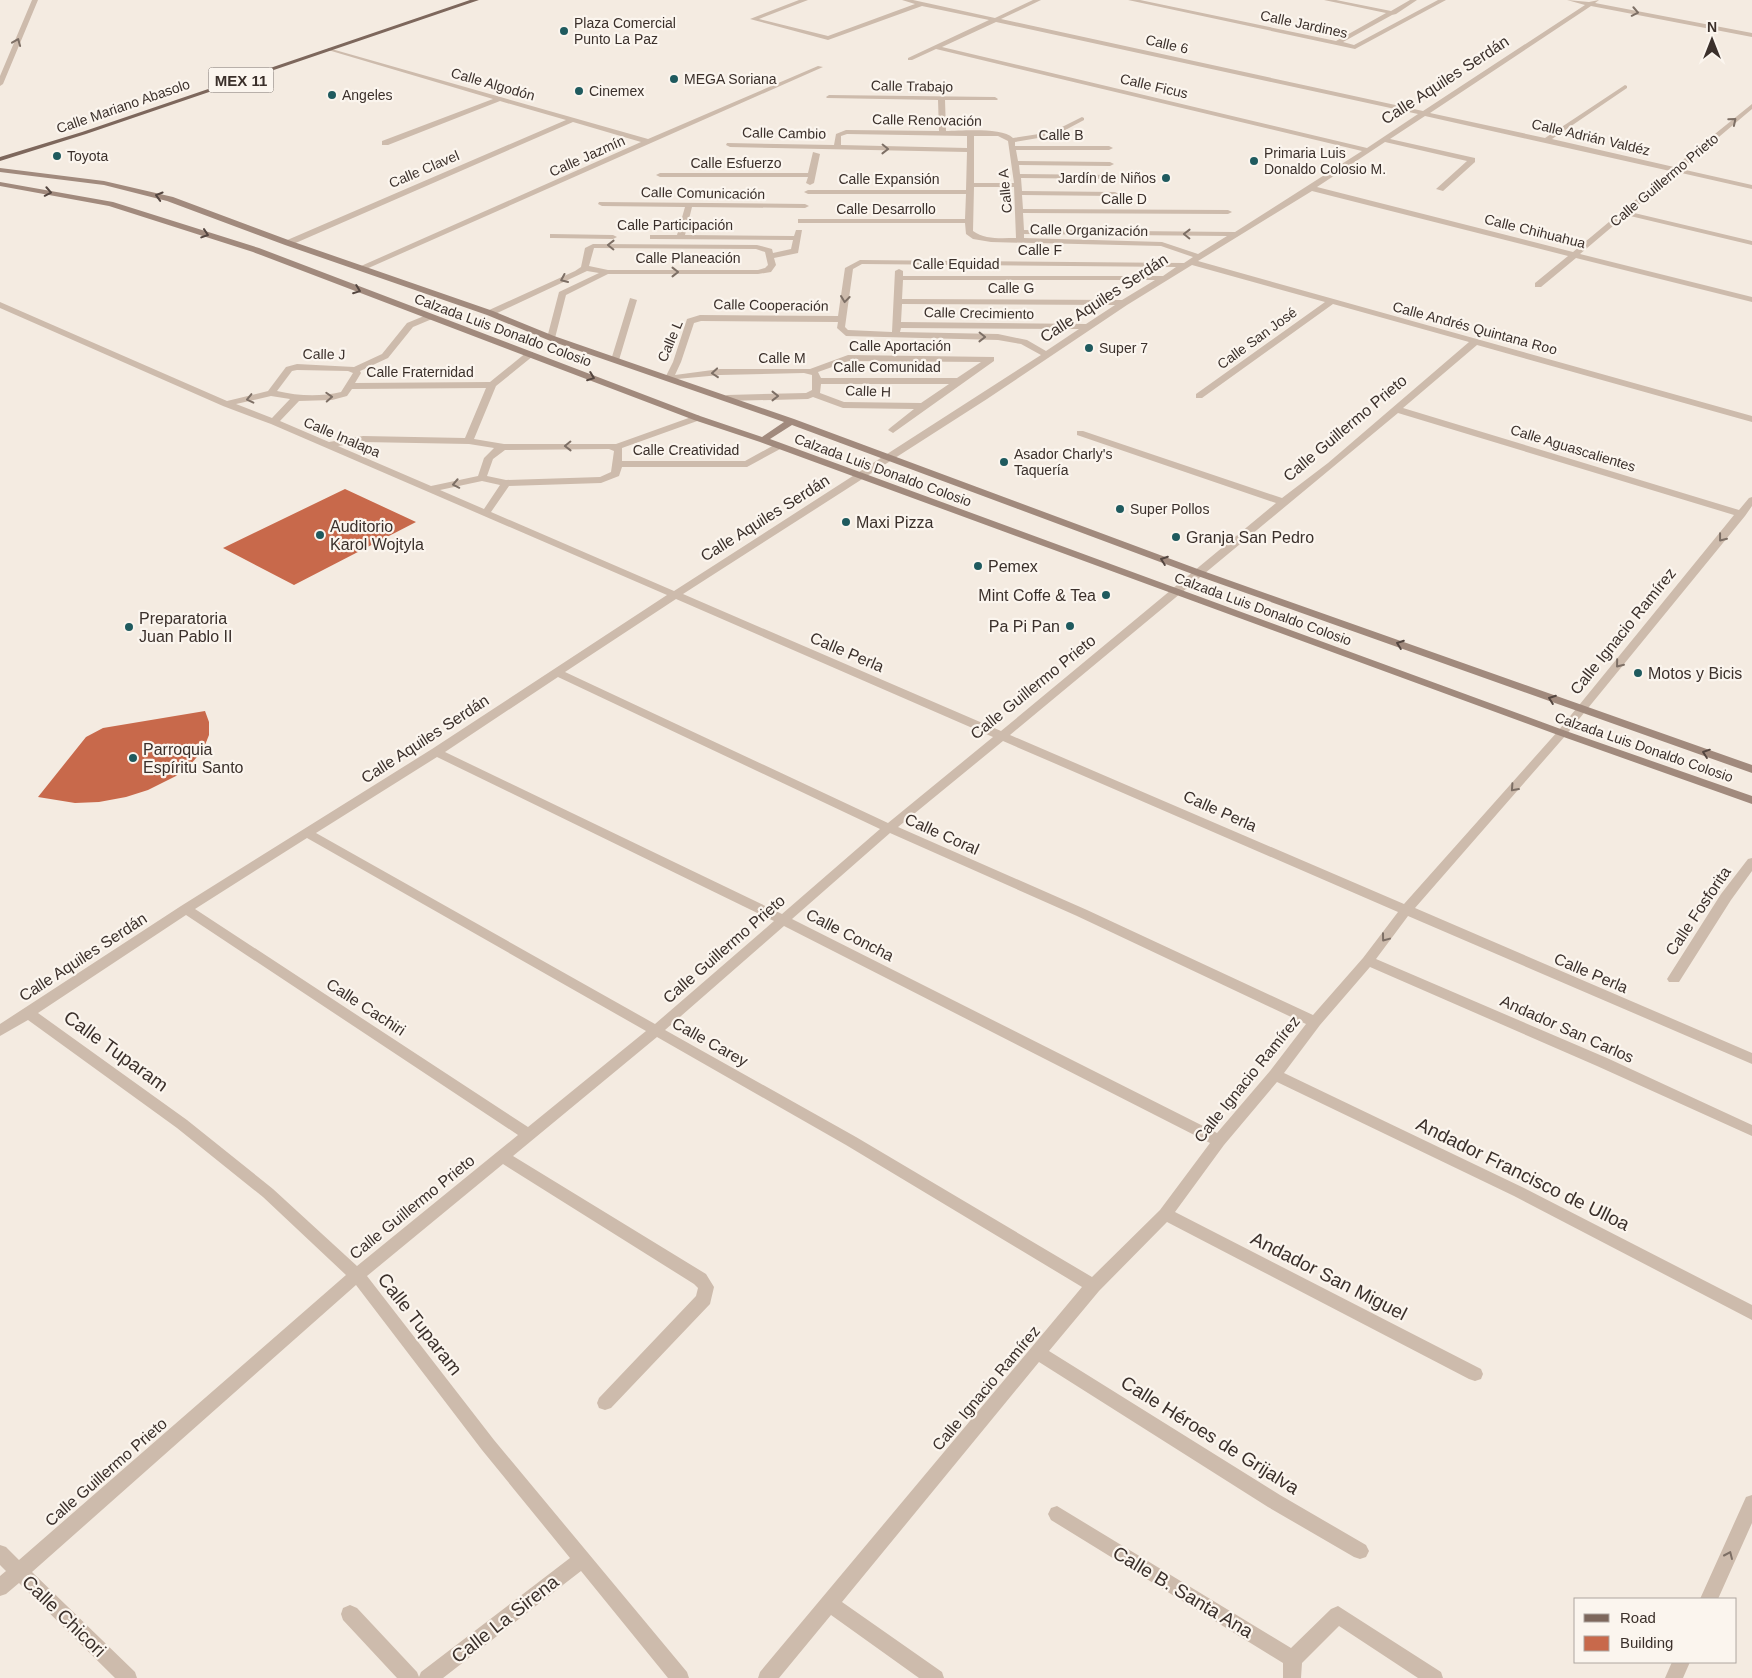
<svg xmlns="http://www.w3.org/2000/svg" width="1752" height="1678" font-family="Helvetica,sans-serif">
<style>
.building{fill:#c8694b}
.lines{fill:none;stroke-linecap:round;stroke-linejoin:round}
.street{fill:#cdbbac;fill-rule:evenodd}
.secondary{fill:#a18a7d;fill-rule:evenodd}
.primary{fill:#7d675c;fill-rule:evenodd}
.oneway{stroke:#7d6f65}
.oneway2{stroke:#544640}
.poi-dot{fill:#1f5a5e;stroke:#fbf5ee;stroke-width:2}
.labels{text-anchor:middle;dominant-baseline:central;stroke-width:4.5;stroke-linejoin:round;paint-order:stroke}
.far-poi-label{font-size:14px;fill:#3b302b;stroke:#fbf5ee;text-anchor:start}
.far-street-label{font-size:14px;fill:#3b302b;stroke:#fbf5ee}
.shield{fill:#fbf5ee;stroke:#756b66;stroke-width:1}
.shield-label{font-size:15px;font-weight:bold;fill:#3b302b}
.street-label{font-size:16px;fill:#3b302b;stroke:#fbf5ee}
.poi-label{font-size:16px;fill:#3b302b;stroke:#fbf5ee;text-anchor:start}
.near-street-label{font-size:19px;fill:#3b302b;stroke:#fbf5ee}
</style>
<rect width="100%" height="100%" fill="#f4ebe1"/>
<!-- building -->
<path class="building" d="M 345,489 L 416,522 L 294,585 L 223,548 Z
M 205,711 L 209,722 L 209,735 L 203,750 L 189,766 L 176,776 L 148,790 L 126,797 L 99,802 L 75,803 L 38,797 L 86,737 L 103,728 Z"/>
<g class="lines">
<!-- street -->
<path class="street" d="M 32,0 L 38,0 L 3,84 L 0,86 L 0,76 Z
M 799,0 L 808,0 L 759,19 L 828,36 L 915,4 L 902,0 L 913,0 L 995,18 L 1033,0 L 1041,0 L 1001,19 L 1423,111 L 1585,5 L 1567,0 L 1589,2 L 1599,0 L 1595,3 L 1752,33 L 1752,37 L 1591,6 L 1430,113 L 1545,138 L 1625,85 L 1627,86 L 1627,88 L 1552,139 L 1674,167 L 1752,104 L 1752,109 L 1681,169 L 1752,185 L 1752,189 L 1677,172 L 1630,212 L 1752,241 L 1752,245 L 1626,215 L 1580,254 L 1752,297 L 1752,302 L 1576,258 L 1541,287 L 1535,287 L 1535,283 L 1568,256 L 1312,191 L 1198,261 L 1752,416 L 1752,422 L 1477,345 L 1403,408 L 1739,510 L 1749,498 L 1752,497 L 1752,506 L 1745,516 L 1566,735 L 1415,908 L 1752,1053 L 1752,1064 L 1408,916 L 1376,959 L 1607,1058 L 1752,1125 L 1752,1136 L 1597,1066 L 1370,967 L 1320,1025 L 1284,1073 L 1524,1188 L 1752,1305 L 1752,1320 L 1514,1196 L 1277,1082 L 1224,1145 L 1175,1212 L 1481,1369 L 1483,1374 L 1481,1379 L 1475,1381 L 1469,1379 L 1167,1222 L 1099,1291 L 1049,1351 L 1280,1495 L 1366,1545 L 1369,1551 L 1366,1557 L 1360,1559 L 1354,1557 L 1268,1507 L 1039,1362 L 842,1602 L 942,1672 L 944,1678 L 919,1678 L 831,1615 L 779,1678 L 758,1678 L 760,1672 L 1082,1287 L 846,1145 L 657,1037 L 513,1156 L 706,1274 L 714,1287 L 710,1304 L 611,1408 L 605,1410 L 599,1408 L 597,1403 L 599,1398 L 696,1296 L 698,1288 L 694,1284 L 503,1164 L 367,1276 L 494,1440 L 687,1672 L 689,1678 L 668,1678 L 581,1571 L 443,1678 L 397,1678 L 343,1620 L 341,1614 L 343,1608 L 350,1605 L 357,1608 L 417,1672 L 419,1677 L 421,1672 L 570,1558 L 482,1450 L 356,1285 L 32,1572 L 135,1672 L 137,1678 L 115,1678 L 19,1583 L 6,1594 L 0,1596 L 0,1576 L 6,1571 L 0,1565 L 0,1545 L 6,1547 L 19,1560 L 346,1275 L 263,1197 L 177,1128 L 28,1020 L 0,1036 L 0,1024 L 181,906 L 432,749 L 667,595 L 271,424 L 223,406 L 0,308 L 0,302 L 227,401 L 268,391 L 286,367 L 297,364 L 354,367 L 382,354 L 407,323 L 429,314 L 433,317 L 432,319 L 413,327 L 388,358 L 360,371 L 361,373 L 355,383 L 490,382 L 527,352 L 533,352 L 533,356 L 496,386 L 474,439 L 504,444 L 616,444 L 697,415 L 700,416 L 700,420 L 622,448 L 622,461 L 745,461 L 776,444 L 782,444 L 782,448 L 747,467 L 622,467 L 619,476 L 601,483 L 509,486 L 491,512 L 674,591 L 1041,355 L 1021,344 L 998,340 L 846,336 L 837,328 L 838,322 L 701,321 L 694,323 L 681,362 L 675,375 L 720,369 L 810,369 L 848,355 L 994,357 L 994,361 L 893,433 L 888,430 L 890,428 L 914,409 L 843,408 L 813,397 L 808,399 L 727,401 L 722,398 L 727,395 L 806,393 L 812,390 L 812,375 L 804,373 L 720,375 L 666,380 L 665,378 L 673,362 L 687,319 L 700,315 L 838,316 L 845,268 L 860,260 L 1184,263 L 1193,257 L 1161,246 L 991,242 L 973,239 L 966,234 L 965,223 L 798,223 L 798,219 L 965,219 L 966,194 L 808,194 L 804,192 L 808,190 L 966,190 L 967,152 L 730,147 L 726,145 L 727,143 L 834,145 L 836,134 L 846,130 L 939,131 L 938,100 L 827,98 L 826,97 L 829,95 L 995,97 L 998,99 L 997,100 L 945,100 L 946,131 C 961,131 1002,127 1013,138 L 1052,132 L 1082,117 L 1084,118 L 1084,120 L 1056,135 L 1015,142 L 1015,146 L 1109,146 L 1113,148 L 1109,150 L 1016,150 L 1018,161 L 1110,162 L 1114,164 L 1110,166 L 1019,165 L 1020,174 L 1114,175 L 1118,177 L 1114,179 L 1021,178 L 1022,191 L 1115,192 L 1119,194 L 1115,196 L 1022,195 L 1023,209 L 1228,210 L 1232,212 L 1228,214 L 1023,213 L 1024,230 L 1235,232 L 1362,151 L 936,49 L 912,60 L 908,60 L 908,58 L 989,20 L 922,6 L 828,40 L 750,19 ZM 996,22 L 1418,114 L 1367,148 L 942,47 ZM 1425,116 L 1670,171 L 1573,252 L 1317,187 L 1385,142 L 1467,161 L 1436,189 L 1443,191 L 1475,162 L 1475,158 L 1390,139 ZM 847,134 L 967,136 L 967,148 L 841,145 L 841,136 ZM 974,136 L 998,136 L 1008,141 L 1014,183 L 974,183 ZM 974,187 L 1014,187 L 1016,238 C 1002,238 985,240 973,231 ZM 1024,234 L 1227,236 L 1198,254 L 1162,242 L 1024,238 ZM 862,264 L 1176,267 L 1163,276 L 903,276 L 903,271 L 899,269 L 895,271 L 892,332 L 848,330 L 845,327 L 853,269 ZM 1192,265 L 1325,302 L 1196,394 L 1196,398 L 1202,398 L 1333,304 L 1469,342 L 1328,463 L 1282,498 L 1083,431 L 1077,431 L 1077,435 L 1276,503 L 1001,731 L 683,594 L 987,399 L 1127,305 ZM 903,280 L 1155,280 L 1122,300 L 902,299 ZM 902,304 L 1115,305 L 1086,324 L 901,322 ZM 901,328 L 1079,329 L 1046,351 L 1027,340 L 998,334 L 900,332 ZM 849,361 L 981,362 L 957,378 L 821,378 L 818,372 ZM 297,370 L 348,371 L 353,373 L 341,392 C 320,397 298,396 277,391 L 292,371 ZM 821,384 L 949,384 L 921,403 L 844,402 L 820,393 ZM 486,388 L 465,438 L 363,436 L 329,442 L 280,421 L 299,401 L 332,400 L 347,396 L 352,389 ZM 271,396 L 290,399 L 272,418 L 236,404 ZM 1398,413 L 1734,515 L 1558,731 L 1404,904 L 1010,735 ZM 363,442 L 469,444 L 494,448 L 484,458 L 478,476 L 431,486 L 338,446 ZM 609,449 L 614,451 L 611,472 L 600,477 L 506,480 L 487,476 L 493,459 L 505,450 ZM 482,481 L 500,485 L 484,509 L 440,490 ZM 676,599 L 993,737 L 888,823 L 565,672 ZM 558,677 L 880,829 L 782,914 L 445,752 ZM 1003,741 L 1398,912 L 1363,958 L 1313,1015 L 1087,910 L 898,827 ZM 437,757 L 774,921 L 655,1024 L 316,833 ZM 890,833 L 1077,916 L 1306,1024 L 1270,1071 L 1217,1133 L 792,919 ZM 307,838 L 646,1031 L 528,1127 L 195,909 ZM 186,915 L 518,1135 L 357,1266 L 273,1189 L 187,1120 L 38,1013 ZM 784,926 L 1210,1143 L 1160,1210 L 1092,1277 L 856,1137 L 665,1030 Z
M 1128,0 L 1140,0 L 1336,41 L 1386,13 L 1324,0 L 1336,0 L 1391,11 L 1410,0 L 1417,0 L 1396,14 L 1392,15 L 1343,42 L 1354,45 L 1438,0 L 1446,0 L 1355,49 Z
M 328,48 L 648,139 L 818,66 L 823,67 L 364,270 L 360,268 L 361,266 L 641,142 L 573,122 L 291,245 L 285,245 L 285,241 L 566,120 L 500,101 L 388,145 L 382,145 L 382,141 L 493,99 L 328,50 Z
M 813,152 L 820,154 L 814,183 L 810,185 L 806,183 L 808,177 L 660,177 L 656,175 L 660,173 L 808,173 Z
M 599,202 L 805,204 L 809,206 L 805,208 L 692,207 L 685,235 L 794,236 L 796,230 L 802,230 L 798,253 L 774,258 L 776,265 L 771,272 L 758,274 L 608,274 L 566,295 L 555,338 L 551,341 L 547,338 L 559,292 L 599,273 L 587,271 L 493,315 L 487,315 L 487,311 L 575,271 L 581,267 L 585,248 L 593,244 L 757,245 L 772,249 L 773,253 L 791,249 L 793,240 L 653,239 L 650,239 L 650,235 L 677,235 L 685,207 L 602,206 L 598,204 ZM 594,248 L 756,249 L 765,252 L 768,265 L 765,268 L 758,270 L 608,270 L 589,266 Z
M 550,234 L 613,235 L 617,237 L 613,239 L 553,238 L 550,238 Z
M 630,298 L 637,300 L 619,360 L 612,362 L 611,360 Z
M 1752,858 L 1752,871 L 1731,900 L 1679,982 L 1669,982 L 1667,979 L 1721,894 L 1748,859 Z
M 1752,1495 L 1752,1523 L 1718,1599 L 1700,1599 L 1746,1497 Z
M 1057,1506 L 1291,1648 L 1331,1609 L 1338,1606 L 1441,1672 L 1443,1678 L 1418,1678 L 1339,1626 L 1302,1663 L 1301,1678 L 1283,1678 L 1283,1663 L 1051,1520 L 1048,1514 L 1051,1508 Z
M 1672,1662 L 1690,1662 L 1683,1678 L 1665,1678 Z"/>
<!-- secondary -->
<path class="secondary" d="M 0,168 L 104,181 L 173,197 L 291,241 L 493,311 L 554,336 L 794,419 L 1203,571 L 1752,765 L 1752,773 L 1195,575 L 792,425 L 770,439 L 1566,731 L 1752,796 L 1752,804 L 1558,735 L 760,442 L 694,420 L 253,252 L 109,206 L 0,186 L 0,182 L 113,202 L 259,248 L 700,416 L 762,437 L 784,422 L 548,340 L 487,315 L 285,245 L 167,201 L 104,185 L 0,172 Z"/>
<!-- primary -->
<path class="primary" d="M 470,0 L 479,0 L 86,134 L 0,161 L 0,157 L 82,132 Z"/>
</g>
<!-- one-way arrows -->
<defs><path id="oneway-chevron" d="M-2-3.5L2.5 0L-2 3.5" fill="none" stroke-width="1.6" stroke-linecap="round" stroke-linejoin="round" transform="scale(1.25)"/></defs>
<g class="oneway">
<use href="#oneway-chevron" transform="translate(1635 12) rotate(11)"/>
<use href="#oneway-chevron" transform="translate(17 42) rotate(-68)"/>
<use href="#oneway-chevron" transform="translate(1733 121) rotate(-40)"/>
<use href="#oneway-chevron" transform="translate(885 149) rotate(1)"/>
<use href="#oneway-chevron" transform="translate(1187 234) rotate(-179)"/>
<use href="#oneway-chevron" transform="translate(611 245) rotate(-179)"/>
<use href="#oneway-chevron" transform="translate(675 272)"/>
<use href="#oneway-chevron" transform="translate(564 279) rotate(156)"/>
<use href="#oneway-chevron" transform="translate(845 299) rotate(97)"/>
<use href="#oneway-chevron" transform="translate(982 337) rotate(1)"/>
<use href="#oneway-chevron" transform="translate(715 373) rotate(175)"/>
<use href="#oneway-chevron" transform="translate(775 396)"/>
<use href="#oneway-chevron" transform="translate(329 397) rotate(-3)"/>
<use href="#oneway-chevron" transform="translate(250 399) rotate(167)"/>
<use href="#oneway-chevron" transform="translate(568 446) rotate(179)"/>
<use href="#oneway-chevron" transform="translate(456 484) rotate(169)"/>
<use href="#oneway-chevron" transform="translate(1722 538) rotate(128)"/>
<use href="#oneway-chevron" transform="translate(1619 664) rotate(129)"/>
<use href="#oneway-chevron" transform="translate(1514 788) rotate(132)"/>
<use href="#oneway-chevron" transform="translate(1385 938) rotate(127)"/>
<use href="#oneway-chevron" transform="translate(1729 1555) rotate(-66)"/>
</g>
<g class="oneway2">
<use href="#oneway-chevron" transform="translate(48 192) rotate(11)"/>
<use href="#oneway-chevron" transform="translate(159 196) rotate(-164)"/>
<use href="#oneway-chevron" transform="translate(205 234) rotate(18)"/>
<use href="#oneway-chevron" transform="translate(357 290) rotate(21)"/>
<use href="#oneway-chevron" transform="translate(591 377) rotate(21)"/>
<use href="#oneway-chevron" transform="translate(1164 560) rotate(-160)"/>
<use href="#oneway-chevron" transform="translate(1400 644) rotate(-160)"/>
<use href="#oneway-chevron" transform="translate(1552 699) rotate(-160)"/>
<use href="#oneway-chevron" transform="translate(1706 753) rotate(-161)"/>
</g>
<!-- markers -->
<g class="poi-dot">
<circle cx="564" cy="31" r="5"/>
<circle cx="674" cy="79" r="5"/>
<circle cx="579" cy="91" r="5"/>
<circle cx="332" cy="95" r="5"/>
<circle cx="57" cy="156" r="5"/>
<circle cx="1254" cy="161" r="5"/>
<circle cx="1166" cy="178" r="5"/>
<circle cx="1089" cy="348" r="5"/>
<circle cx="1004" cy="462" r="5"/>
<circle cx="1120" cy="509" r="5"/>
<circle cx="846" cy="522" r="5"/>
<circle cx="320" cy="535" r="5"/>
<circle cx="1176" cy="537" r="5"/>
<circle cx="978" cy="566" r="5"/>
<circle cx="1106" cy="595" r="5"/>
<circle cx="1070" cy="626" r="5"/>
<circle cx="129" cy="627" r="5"/>
<circle cx="1638" cy="673" r="5"/>
<circle cx="133" cy="758" r="5"/>
</g>
<g class="labels">
<!-- far-poi labels -->
<g class="far-poi-label">
<text x="574" y="23">Plaza Comercial<tspan x="574" dy="16">Punto La Paz</tspan></text>
<text x="684" y="79">MEGA Soriana</text>
<text x="589" y="91">Cinemex</text>
<text x="342" y="95">Angeles</text>
<text x="1264" y="153">Primaria Luis<tspan x="1264" dy="16">Donaldo Colosio M.</tspan></text>
<text x="67" y="156">Toyota</text>
<text x="1156" y="178" text-anchor="end">Jardín de Niños</text>
<text x="1099" y="348">Super 7</text>
<text x="1014" y="454">Asador Charly's<tspan x="1014" dy="16">Taquería</tspan></text>
<text x="1130" y="509">Super Pollos</text>
</g>
<!-- far-street labels -->
<g class="far-street-label">
<text transform="translate(1304 24) rotate(12)">Calle Jardines</text>
<text transform="translate(1167 44) rotate(13)">Calle 6</text>
<text transform="translate(493 84) rotate(16)">Calle Algodón</text>
<text transform="translate(912 86) rotate(1)">Calle Trabajo</text>
<text transform="translate(1154 86) rotate(13)">Calle Ficus</text>
<text transform="translate(123 106) rotate(-19)">Calle Mariano Abasolo</text>
<text transform="translate(927 120) rotate(1)">Calle Renovación</text>
<text transform="translate(784 133) rotate(1)">Calle Cambio</text>
<text x="1061" y="135">Calle B</text>
<text transform="translate(1591 137) rotate(13)">Calle Adrián Valdéz</text>
<text transform="translate(587 156) rotate(-24)">Calle Jazmín</text>
<text x="736" y="163">Calle Esfuerzo</text>
<text transform="translate(424 169) rotate(-23)">Calle Clavel</text>
<text x="889" y="179">Calle Expansión</text>
<text transform="translate(1664 180) rotate(-40)">Calle Guillermo Prieto</text>
<text transform="translate(1005 191) rotate(-95)">Calle A</text>
<text transform="translate(703 193) rotate(1)">Calle Comunicación</text>
<text x="1124" y="199">Calle D</text>
<text x="886" y="209">Calle Desarrollo</text>
<text x="675" y="225">Calle Participación</text>
<text transform="translate(1089 230) rotate(1)">Calle Organización</text>
<text transform="translate(1535 231) rotate(14)">Calle Chihuahua</text>
<text x="1040" y="250">Calle F</text>
<text x="688" y="258">Calle Planeación</text>
<text x="956" y="264">Calle Equidad</text>
<text x="1011" y="288">Calle G</text>
<text transform="translate(771 305) rotate(1)">Calle Cooperación</text>
<text transform="translate(979 313) rotate(1)">Calle Crecimiento</text>
<text transform="translate(1475 328) rotate(15)">Calle Andrés Quintana Roo</text>
<text transform="translate(503 330) rotate(20)">Calzada Luis Donaldo Colosio</text>
<text transform="translate(1257 338) rotate(-36)">Calle San José</text>
<text transform="translate(670 341) rotate(-67)">Calle L</text>
<text x="900" y="346">Calle Aportación</text>
<text transform="translate(324 354) rotate(1)">Calle J</text>
<text x="782" y="358">Calle M</text>
<text x="887" y="367">Calle Comunidad</text>
<text x="420" y="372">Calle Fraternidad</text>
<text transform="translate(868 391) rotate(2)">Calle H</text>
<text transform="translate(342 437) rotate(23)">Calle Inalapa</text>
<text transform="translate(1573 448) rotate(17)">Calle Aguascalientes</text>
<text x="686" y="450">Calle Creatividad</text>
<text transform="translate(883 470) rotate(20)">Calzada Luis Donaldo Colosio</text>
<text transform="translate(1263 609) rotate(20)">Calzada Luis Donaldo Colosio</text>
<text transform="translate(1644 747) rotate(19)">Calzada Luis Donaldo Colosio</text>
</g>
<!-- shield labels -->
<rect class="shield" x="208.5" y="67.5" width="65" height="25" rx="4"/>
<g class="shield-label">
<text x="241" y="80">MEX 11</text>
</g>
<!-- street labels -->
<g class="street-label">
<text transform="translate(1445 80) rotate(-33)">Calle Aquiles Serdán</text>
<text transform="translate(1104 298) rotate(-33)">Calle Aquiles Serdán</text>
<text transform="translate(1345 428) rotate(-40)">Calle Guillermo Prieto</text>
<text transform="translate(765 518) rotate(-32)">Calle Aquiles Serdán</text>
<text transform="translate(1623 631) rotate(-51)">Calle Ignacio Ramírez</text>
<text transform="translate(847 652) rotate(23)">Calle Perla</text>
<text transform="translate(1033 687) rotate(-39)">Calle Guillermo Prieto</text>
<text transform="translate(425 739) rotate(-33)">Calle Aquiles Serdán</text>
<text transform="translate(1220 811) rotate(24)">Calle Perla</text>
<text transform="translate(942 834) rotate(24)">Calle Coral</text>
<text transform="translate(1698 911) rotate(-56)">Calle Fosforita</text>
<text transform="translate(850 935) rotate(27)">Calle Concha</text>
<text transform="translate(724 949) rotate(-41)">Calle Guillermo Prieto</text>
<text transform="translate(83 957) rotate(-33)">Calle Aquiles Serdán</text>
<text transform="translate(1591 973) rotate(23)">Calle Perla</text>
<text transform="translate(366 1007) rotate(33)">Calle Cachiri</text>
<text transform="translate(1567 1029) rotate(24)">Andador San Carlos</text>
<text transform="translate(710 1042) rotate(29)">Calle Carey</text>
<text transform="translate(1247 1079) rotate(-51)">Calle Ignacio Ramírez</text>
<text transform="translate(412 1207) rotate(-39)">Calle Guillermo Prieto</text>
<text transform="translate(986 1388) rotate(-50)">Calle Ignacio Ramírez</text>
<text transform="translate(106 1472) rotate(-41)">Calle Guillermo Prieto</text>
</g>
<!-- poi labels -->
<g class="poi-label">
<text x="856" y="522">Maxi Pizza</text>
<text x="330" y="526">Auditorio<tspan x="330" dy="18">Karol Wojtyla</tspan></text>
<text x="1186" y="537">Granja San Pedro</text>
<text x="988" y="566">Pemex</text>
<text x="1096" y="595" text-anchor="end">Mint Coffe &amp; Tea</text>
<text x="139" y="618">Preparatoria<tspan x="139" dy="18">Juan Pablo II</tspan></text>
<text x="1060" y="626" text-anchor="end">Pa Pi Pan</text>
<text x="1648" y="673">Motos y Bicis</text>
<text x="143" y="749">Parroquia<tspan x="143" dy="18">Espíritu Santo</tspan></text>
</g>
<!-- near-street labels -->
<g class="near-street-label">
<text transform="translate(116 1051) rotate(36)">Calle Tuparam</text>
<text transform="translate(1523 1174) rotate(26)">Andador Francisco de Ulloa</text>
<text transform="translate(1329 1276) rotate(27)">Andador San Miguel</text>
<text transform="translate(420 1324) rotate(52)">Calle Tuparam</text>
<text transform="translate(1210 1435) rotate(32)">Calle Héroes de Grijalva</text>
<text transform="translate(1183 1592) rotate(31)">Calle B. Santa Ana</text>
<text transform="translate(64 1616) rotate(44)">Calle Chicori</text>
<text transform="translate(505 1619) rotate(-38)">Calle La Sirena</text>
</g>
</g>
<!-- legend -->
<rect x="1574" y="1598" width="162" height="65" fill="#fbf5ee" stroke="#aea6a0"/>
<rect x="1584" y="1614" width="25" height="8" fill="#7d675c" stroke="#aea6a0"/>
<text x="1620" y="1623" font-size="15" fill="#3b302b">Road</text>
<rect x="1584" y="1636" width="25" height="15" fill="#c8694b" stroke="#aea6a0"/>
<text x="1620" y="1648" font-size="15" fill="#3b302b">Building</text>
<!-- north arrow -->
<g transform="translate(1712 40)" stroke="#fbf5ee" stroke-width="4" paint-order="stroke">
<path d="M0-4L9 19L0 12L-9 19Z" fill="#3b302b"/>
<text y="-8" font-size="14" font-weight="bold" text-anchor="middle" fill="#3b302b">N</text>
</g>
</svg>
